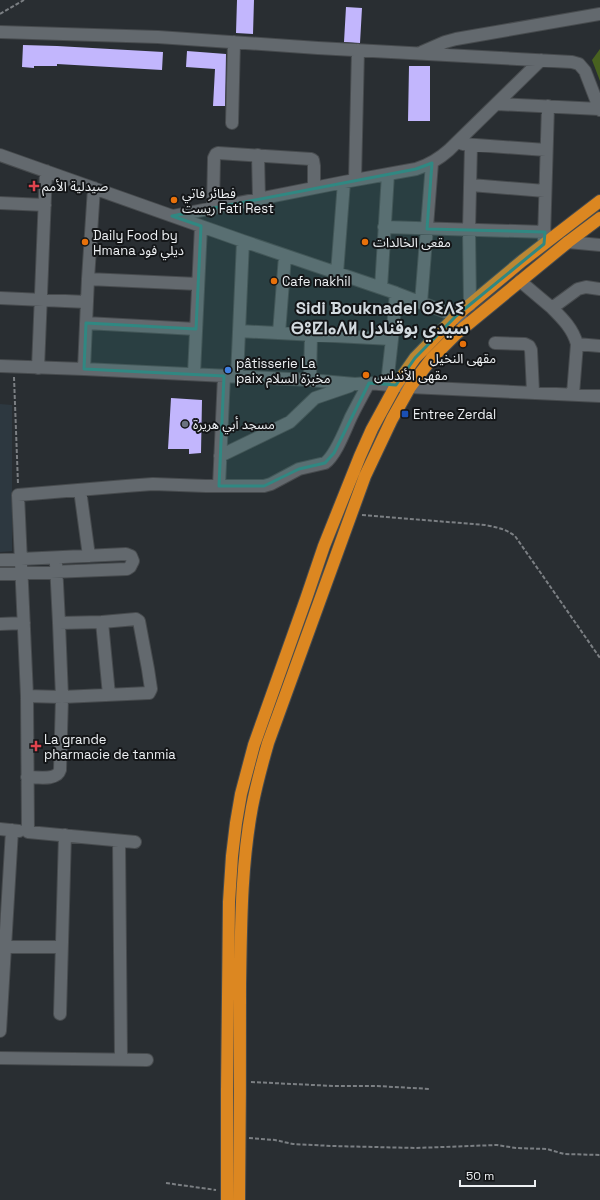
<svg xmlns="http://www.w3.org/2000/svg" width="600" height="1200" font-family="'Space Grotesk','Noto Sans Arabic','Noto Sans Tifinagh',sans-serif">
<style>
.built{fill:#2d3840}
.green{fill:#48611f}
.building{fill:#c2b6fd}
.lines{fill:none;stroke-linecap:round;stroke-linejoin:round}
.minor-casing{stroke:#474b4e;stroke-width:14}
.highway-casing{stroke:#474b4e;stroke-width:14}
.path{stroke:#7b7f83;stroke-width:2;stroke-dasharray:4 2;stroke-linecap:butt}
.minor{stroke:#63696e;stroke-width:12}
.highway{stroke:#dc8721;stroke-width:12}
.marked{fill:#308882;fill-opacity:0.2;stroke:#308882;stroke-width:3;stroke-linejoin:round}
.health-dot{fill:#e0444e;stroke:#141618;stroke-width:1.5}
.food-dot{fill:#e8710a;stroke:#141618;stroke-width:1.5}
.shop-dot{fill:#3f7fe0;stroke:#141618;stroke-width:1.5}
.transit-dot{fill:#1a4fb4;stroke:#141618;stroke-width:1.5}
.worship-dot{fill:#6b7280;stroke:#141618;stroke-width:1.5}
.labels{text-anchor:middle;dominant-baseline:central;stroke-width:4;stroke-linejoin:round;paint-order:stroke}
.poi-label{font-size:13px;fill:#edf0f3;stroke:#141618;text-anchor:start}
.district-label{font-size:17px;font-weight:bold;fill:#d3dadf;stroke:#141618}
</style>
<rect width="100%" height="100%" fill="#292e32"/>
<!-- built -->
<path class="built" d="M 0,404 L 12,405 L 12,551 L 0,552 Z"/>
<!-- green -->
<path class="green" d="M 600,49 L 600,81 L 592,60 Z"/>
<!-- building -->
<path class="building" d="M 237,0 L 254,0 L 253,34 L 236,33 Z
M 346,7 L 362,8 L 360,43 L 344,42 Z
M 23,45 L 57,46 L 163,52 L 162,70 L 57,64 L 57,66 L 34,66 L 34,68 L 22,67 Z
M 187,51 L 226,54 L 225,106 L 213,106 L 215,69 L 186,67 Z
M 409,66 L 430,66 L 430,121 L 408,121 Z
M 171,398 L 202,400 L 201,453 L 189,454 L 189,449 L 168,449 Z"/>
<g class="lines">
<!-- minor casing -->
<g class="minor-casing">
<path id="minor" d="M 0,32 L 158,37 L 318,48 L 572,62 L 579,64 L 585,71 L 600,110
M 422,52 L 445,42 L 456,39 L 600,14
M 497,104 L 600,109
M 232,123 L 234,42
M 463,144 L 546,150
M 0,155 L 243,241 L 396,293 L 456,316 L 467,324
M 258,155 L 259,199
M 355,180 L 358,50
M 471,185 L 545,191
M 0,203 L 45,205
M 213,208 L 214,158 L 216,154 L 218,153 L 311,159 L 313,160 L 314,166 L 314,188
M 173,216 L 344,182 L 416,169 C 429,165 439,159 449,150 L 541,60
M 384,227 L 545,232
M 544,239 L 548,106
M 568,242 L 600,245
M 337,273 L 344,182
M 88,279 L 94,188
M 520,281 L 552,308 L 578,289 L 586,287 L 600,289
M 381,288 L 388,174
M 0,298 L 87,302
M 421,303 L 432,163
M 470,305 L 469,230 L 471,145
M 552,308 C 563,319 573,329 577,344
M 86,323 L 196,329
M 239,331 L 392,339
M 279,333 L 285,256
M 495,343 L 525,344 L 529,346 L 531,350 L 533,392
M 0,366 L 84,369 L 310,380 L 355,384 L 369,383 L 410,387 L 600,396
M 38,368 L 46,171
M 84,369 L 88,279 L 198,284
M 194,374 L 201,226
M 237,377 L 243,241
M 310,380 L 311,335
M 387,384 L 392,339 L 396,293
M 573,394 L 577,344 L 600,346
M 220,456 L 290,422 L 315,398 L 350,386
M 219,486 L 224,376
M 80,490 L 89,556
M 0,560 L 126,554 L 131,556 L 133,561 L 130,567 L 127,569 L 0,574
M 56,564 L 59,623
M 102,622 L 109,695
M 0,624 L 24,623
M 27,696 L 62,697 L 149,693 L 151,689 L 148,669 L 139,621 L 136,619 L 102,622 L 59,623 L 62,697 L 60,770 C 57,781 37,777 27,777
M 0,829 L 19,831
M 119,841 L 121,1059
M 135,842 L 28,832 L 27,696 L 18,495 L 126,486 L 153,484 L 206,486 L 264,486 L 271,484 L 299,469 L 325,463 C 336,455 345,430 351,417 C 357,405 363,394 369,383
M 5,947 L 61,947
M 60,1014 L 65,835
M 0,1031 L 12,830
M 0,1058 L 147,1060"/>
</g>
<!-- highway casing -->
<g class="highway-casing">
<path id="highway" d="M 227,1200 L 227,1091 L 229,902 L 232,856 L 236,823 L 241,794 L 254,745 L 306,599 L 324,546 L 360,456 L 372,429 L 396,385 L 415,358 L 456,316 L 522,261 L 600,201
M 239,1200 C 240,1128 240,1057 240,985 C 241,926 241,866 252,807 C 256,786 262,764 268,743 L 365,476 L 392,419 L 410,387 L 432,358 L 456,334 L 568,242 L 600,218"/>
</g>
<!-- path -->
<path class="path" d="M 0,14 L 24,0
M 14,377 L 18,484
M 362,515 L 485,525 C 496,527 506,529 515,536 L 600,658
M 251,1082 L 334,1086 L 377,1086 L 430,1089
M 249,1138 L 275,1140 L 293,1144 L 332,1146 L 416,1148 L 497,1145 L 516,1148 L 547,1149 L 564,1154 L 600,1155
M 166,1183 L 216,1190"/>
<!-- minor -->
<use href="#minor" class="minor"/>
<!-- highway -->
<use href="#highway" class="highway"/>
</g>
<!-- marked area -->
<path class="marked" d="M 432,163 L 427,229 L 545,232 L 544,244 L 456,316 L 415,358 L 396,385 L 369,383 L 334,453 L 325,463 L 299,469 L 264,486 L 219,486 L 224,376 L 84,369 L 86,323 L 196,329 L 201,226 L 172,216 L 416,169 Z"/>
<!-- markers -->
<g class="health-dot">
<path d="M32 180h4v4h4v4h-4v4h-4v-4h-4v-4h4z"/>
<path d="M34 740h4v4h4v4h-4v4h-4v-4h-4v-4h4z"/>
</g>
<g class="food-dot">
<circle cx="174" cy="200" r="4"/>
<circle cx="85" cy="242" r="4"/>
<circle cx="365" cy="242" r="4"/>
<circle cx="274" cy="281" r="4"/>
<circle cx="463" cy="344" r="4"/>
<circle cx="366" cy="375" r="4"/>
</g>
<circle class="shop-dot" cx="228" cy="370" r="4"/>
<rect class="transit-dot" x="401" y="410" width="8" height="8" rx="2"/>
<circle class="worship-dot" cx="185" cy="424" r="4"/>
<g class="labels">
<!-- poi labels -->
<g class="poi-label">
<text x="42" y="186">صيدلية الأمم</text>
<text x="182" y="193">فطائر فاتي<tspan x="182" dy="15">ريست Fati Rest</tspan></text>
<text x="93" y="235">Daily Food by<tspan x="93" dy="15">Hmana ديلي فود</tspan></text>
<text x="373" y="242">مقعى الخالدات</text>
<text x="282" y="281">Cafe nakhil</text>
<text x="463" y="358" text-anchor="middle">مقهى النخيل</text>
<text x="236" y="363">pâtisserie La<tspan x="236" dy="15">paix مخبزة السلام</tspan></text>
<text x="374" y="375">مقهى الأندلس</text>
<text x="413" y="414">Entree Zerdal</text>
<text x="193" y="424">مسجد أبي هريرة</text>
<text x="44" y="739">La grande<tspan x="44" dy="15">pharmacie de tanmia</tspan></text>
</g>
<!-- district labels -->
<g class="district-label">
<text x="380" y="308">Sidi Bouknadel ⵙⵉⴷⵉ<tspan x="380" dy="20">ⴱⵓⵇⵏⴰⴷⵍ سيدي بوقنادل</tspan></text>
</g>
</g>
<!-- scale -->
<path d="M460 1180v6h75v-6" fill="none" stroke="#edf0f3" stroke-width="2"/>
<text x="466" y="1180" font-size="12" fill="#edf0f3" stroke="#141618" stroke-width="3" paint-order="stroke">50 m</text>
</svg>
